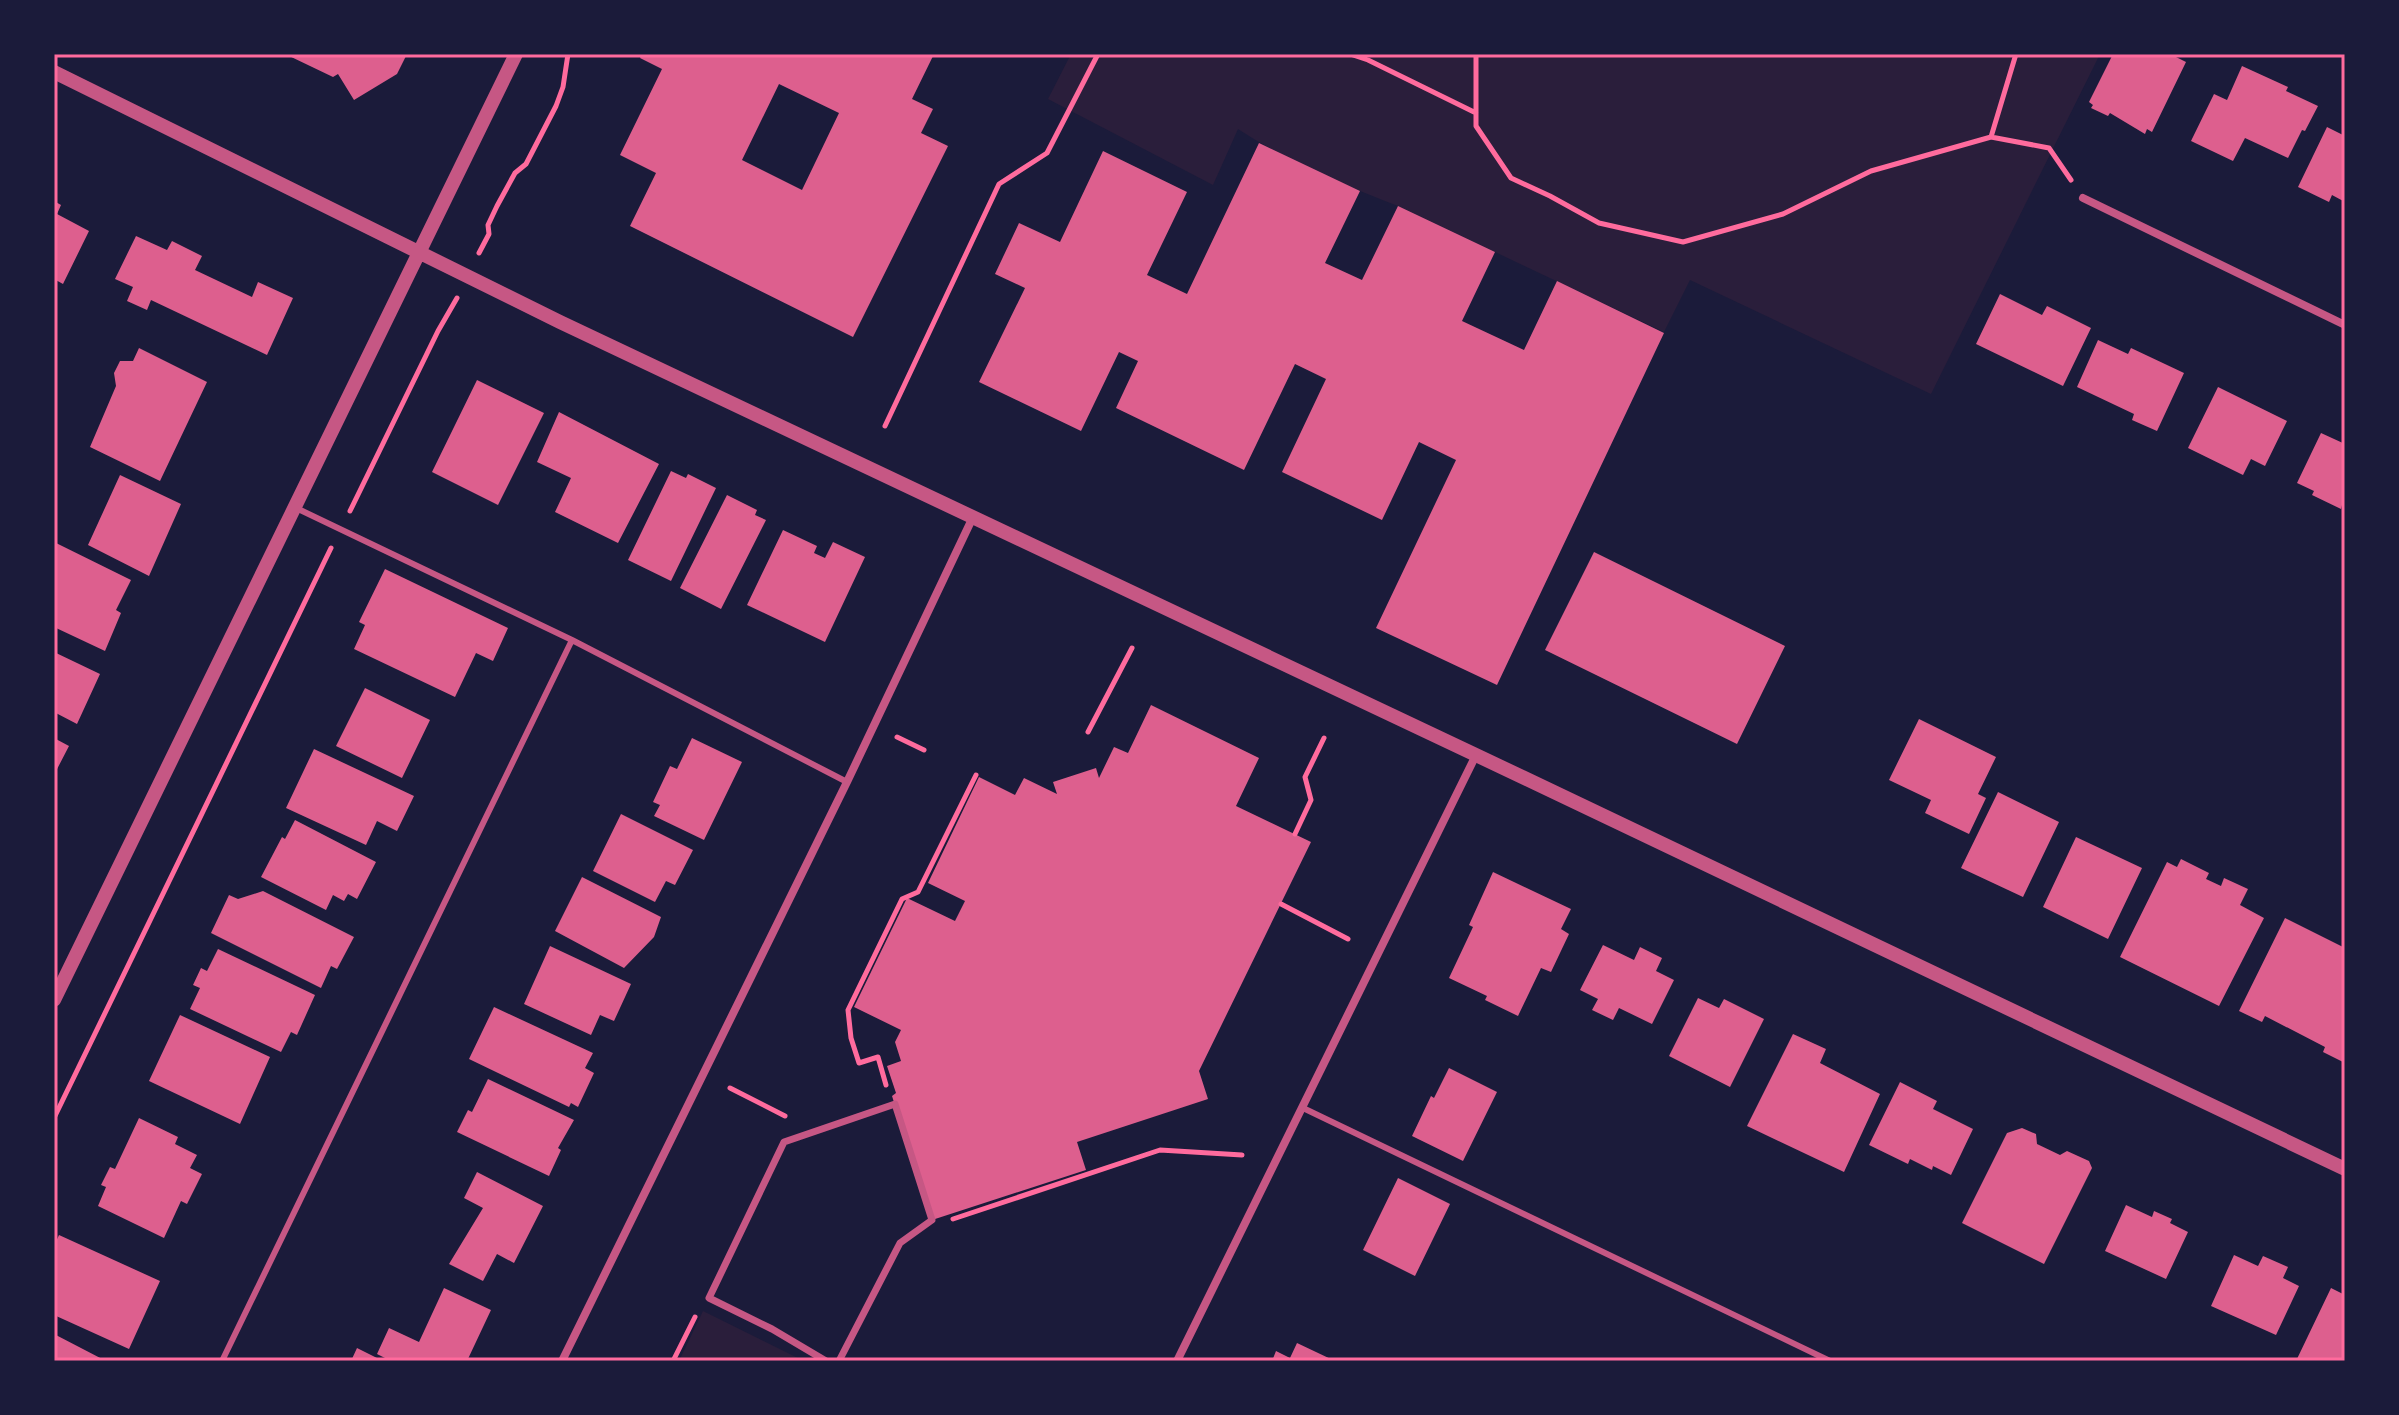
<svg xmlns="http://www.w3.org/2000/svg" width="2399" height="1415" font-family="'Noto Serif',serif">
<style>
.green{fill:#2a1e3b}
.building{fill:#dd5f8e;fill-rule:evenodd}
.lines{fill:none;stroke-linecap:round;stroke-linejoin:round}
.path{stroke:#ff6b9d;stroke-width:5}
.service{stroke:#c65784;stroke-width:6}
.pedestrian{stroke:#c65784;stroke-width:7}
.minor{stroke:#c65784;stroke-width:8}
.tertiary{stroke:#c65784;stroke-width:14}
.neatline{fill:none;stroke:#ff6b9d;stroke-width:3}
</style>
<rect width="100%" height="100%" fill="#1b1b3a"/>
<!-- green -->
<path class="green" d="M 1071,54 L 2100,54 L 1931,394 L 1690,280 L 1664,332 L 1398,206 C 1344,185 1287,161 1238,129 L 1213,185 L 1048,99 Z
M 703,1311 L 804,1361 L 679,1361 Z"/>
<!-- building -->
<path class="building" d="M 285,54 L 407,54 L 397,74 L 354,100 L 338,74 L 333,77 Z
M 642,54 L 934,54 L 912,99 L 933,109 L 921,133 L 948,146 L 853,337 L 630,226 L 656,173 L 620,155 L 662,69 L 640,58 ZM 779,84 L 839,113 L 802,190 L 742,160 Z
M 2113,54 L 2170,54 L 2186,62 L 2152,132 L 2147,129 L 2145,134 L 2110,113 L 2108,116 L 2091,108 L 2093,105 L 2089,102 Z
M 2242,66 L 2288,87 L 2286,91 L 2318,106 L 2305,131 L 2302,130 L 2288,158 L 2245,138 L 2233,161 L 2191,141 L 2214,94 L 2227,100 Z
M 2327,127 L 2345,136 L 2345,202 L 2332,195 L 2329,202 L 2298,187 Z
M 1259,143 L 1360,191 L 1325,263 L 1362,280 L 1398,206 L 1495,252 L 1462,321 L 1524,350 L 1557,281 L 1664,333 L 1497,685 L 1376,628 L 1456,460 L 1419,442 L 1382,520 L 1282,472 L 1326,379 L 1295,364 L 1244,470 L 1116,408 L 1138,361 L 1119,352 L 1081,431 L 979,382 L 1025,288 L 995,274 L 1019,223 L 1060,242 L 1103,151 L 1187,192 L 1147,275 L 1187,294 Z
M 54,201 L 61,205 L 57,214 L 89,231 L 63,284 L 54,279 Z
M 136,236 L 167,250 L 172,241 L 202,256 L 195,270 L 252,297 L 258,282 L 293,298 L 267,355 L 151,300 L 147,310 L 127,301 L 133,287 L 115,279 Z
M 2000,294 L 2042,315 L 2047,306 L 2091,328 L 2063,386 L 1976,344 Z
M 2098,340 L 2128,354 L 2131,348 L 2184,373 L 2157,431 L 2132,420 L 2134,414 L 2077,387 Z
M 139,348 L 207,382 L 160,481 L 90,447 L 116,386 L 114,373 L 120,361 L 133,361 Z
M 477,380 L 544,413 L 498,505 L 432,472 Z
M 2218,387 L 2287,421 L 2265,466 L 2251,459 L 2243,475 L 2188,448 Z
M 559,412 L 659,464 L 618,543 L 555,512 L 571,478 L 537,462 Z
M 2321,433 L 2345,444 L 2345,506 L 2342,505 L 2341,509 L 2312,495 L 2314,491 L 2297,483 Z
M 671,471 L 686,478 L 688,474 L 716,488 L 671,581 L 628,560 Z
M 120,475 L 181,504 L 149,576 L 88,545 Z
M 727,495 L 757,510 L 755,515 L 766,520 L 721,609 L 680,588 Z
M 783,530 L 817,546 L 814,553 L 825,558 L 833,542 L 865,557 L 825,642 L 747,605 Z
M 54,542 L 131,580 L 116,610 L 121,613 L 105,651 L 54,627 Z
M 1594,552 L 1785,646 L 1737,744 L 1545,650 Z
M 385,569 L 508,628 L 493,661 L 476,653 L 455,697 L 354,649 L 365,625 L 359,622 Z
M 54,652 L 100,674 L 77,724 L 54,712 Z
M 365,688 L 430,720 L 402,778 L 336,746 Z
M 1151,705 L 1259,758 L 1236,806 L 1311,842 L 1199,1071 L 1208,1099 L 1077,1142 L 1086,1170 L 932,1220 L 892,1096 L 896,1093 L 887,1066 L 901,1061 L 895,1042 L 901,1030 L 854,1007 L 907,898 L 955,921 L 965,901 L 928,883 L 979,777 L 1015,795 L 1024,778 L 1057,794 L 1053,782 L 1096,768 L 1099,778 L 1114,747 L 1128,753 Z
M 1919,719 L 1996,757 L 1978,794 L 1986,798 L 1969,834 L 1925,813 L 1931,800 L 1889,780 Z
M 54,738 L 69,746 L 54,775 Z
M 692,738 L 742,762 L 704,840 L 654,816 L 660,805 L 653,802 L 670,766 L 677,769 Z
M 314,749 L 414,796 L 397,831 L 377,821 L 366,845 L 286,808 Z
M 1998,792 L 2059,822 L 2023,897 L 1961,868 Z
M 621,814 L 693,850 L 675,885 L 666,881 L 655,902 L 593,871 Z
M 295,820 L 376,862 L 357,899 L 348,894 L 344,901 L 333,895 L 326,910 L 261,877 L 282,837 L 285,839 Z
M 2076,837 L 2142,868 L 2108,939 L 2043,907 Z
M 2181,859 L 2209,873 L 2206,879 L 2221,886 L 2224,878 L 2248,889 L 2240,905 L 2264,918 L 2219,1006 L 2120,957 L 2167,862 L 2177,867 Z
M 1493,872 L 1571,909 L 1561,929 L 1569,934 L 1551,972 L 1541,968 L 1518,1016 L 1485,1000 L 1487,996 L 1449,978 L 1473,927 L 1469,925 Z
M 582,877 L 661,917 L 654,937 L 624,968 L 555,931 Z
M 263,891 L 354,937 L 337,969 L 331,966 L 321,988 L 211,933 L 229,895 L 238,899 Z
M 2285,918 L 2345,948 L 2345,1063 L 2323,1052 L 2325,1047 L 2265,1016 L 2262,1022 L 2239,1011 Z
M 1603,945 L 1634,960 L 1640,947 L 1662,958 L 1656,971 L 1674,980 L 1652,1024 L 1619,1008 L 1613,1020 L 1592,1010 L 1598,999 L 1580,990 Z
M 550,946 L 631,984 L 614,1021 L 600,1015 L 591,1035 L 524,1004 Z
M 218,949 L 315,995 L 297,1035 L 291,1032 L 281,1052 L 190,1009 L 200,988 L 193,985 L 201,968 L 207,971 Z
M 1698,998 L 1719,1008 L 1724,999 L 1764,1019 L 1730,1087 L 1669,1056 Z
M 494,1007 L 593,1053 L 585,1068 L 594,1073 L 578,1107 L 571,1103 L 569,1107 L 469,1059 Z
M 180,1015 L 270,1057 L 240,1124 L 149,1081 Z
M 1793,1034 L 1826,1049 L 1820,1063 L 1880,1094 L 1844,1172 L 1747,1126 Z
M 1449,1068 L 1497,1092 L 1463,1161 L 1412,1136 L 1431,1096 L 1434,1098 Z
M 488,1079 L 574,1120 L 558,1148 L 561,1150 L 549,1176 L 457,1132 L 468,1110 L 472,1112 Z
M 1900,1082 L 1937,1101 L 1933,1109 L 1973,1129 L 1951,1175 L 1933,1166 L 1932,1170 L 1910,1159 L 1908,1164 L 1869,1145 Z
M 139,1118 L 178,1137 L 175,1144 L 197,1155 L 190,1168 L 202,1174 L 187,1204 L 181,1201 L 164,1238 L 98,1206 L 106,1187 L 101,1185 L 110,1167 L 115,1169 Z
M 2022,1128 L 2036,1134 L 2037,1144 L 2060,1155 L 2067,1151 L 2089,1161 L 2092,1168 L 2044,1264 L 1962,1223 L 2007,1133 Z
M 477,1172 L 543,1206 L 514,1263 L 497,1254 L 483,1281 L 449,1264 L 483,1208 L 464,1198 Z
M 1398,1178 L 1450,1204 L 1415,1276 L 1363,1250 Z
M 2126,1205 L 2152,1217 L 2154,1211 L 2172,1219 L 2170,1223 L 2188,1232 L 2166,1279 L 2105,1251 Z
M 59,1235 L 160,1281 L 129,1349 L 54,1315 L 54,1246 Z
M 2234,1255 L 2258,1266 L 2263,1256 L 2288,1267 L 2283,1278 L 2299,1286 L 2276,1335 L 2211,1306 Z
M 444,1288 L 491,1310 L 467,1361 L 391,1361 L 377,1354 L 389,1328 L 419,1342 Z
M 2331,1288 L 2345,1295 L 2345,1361 L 2296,1361 Z
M 54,1334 L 106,1361 L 54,1361 Z
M 1297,1343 L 1335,1361 L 1272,1361 L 1276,1351 L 1290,1358 Z
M 357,1348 L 383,1361 L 351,1361 Z"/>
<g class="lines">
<!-- path -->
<path class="path" d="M 1350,54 L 1368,60 L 1476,113
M 1476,54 L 1476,126 L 1511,178 L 1550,196 L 1599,223 L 1683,242 L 1783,214 L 1871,171 L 1991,137 L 2049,148 L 2071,180
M 1991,137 L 2016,54
M 479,253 L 489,234 L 488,225 L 497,206 L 515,173 L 526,164 L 556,106 L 563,87 L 568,54
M 885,426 L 999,184 L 1047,153 L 1098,54
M 350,511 L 438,331 L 457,298
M 1088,732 L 1132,648
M 897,737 L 924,750
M 1295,834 L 1311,800 L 1305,777 L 1324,738
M 1281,904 L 1348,939
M 886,1085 L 878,1057 L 859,1063 L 851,1038 L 848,1010 L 902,899 L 918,892 L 976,775
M 730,1088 L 785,1116
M 54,1118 L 331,548
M 953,1219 L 1160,1150 L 1242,1155
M 673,1361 L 695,1317"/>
<!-- service -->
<path class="service" d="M 294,507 L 572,640
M 1303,1108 L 1830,1361
M 222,1361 L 572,640 L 847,782"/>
<!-- pedestrian -->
<path class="pedestrian" d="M 826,1361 L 772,1329 L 709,1298 L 784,1142 L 895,1104 L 932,1220 L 900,1243 L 839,1361"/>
<!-- minor -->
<path class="minor" d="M 2083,198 L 2345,325
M 562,1361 L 847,782 L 973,517
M 1177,1361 L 1476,755"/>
<!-- tertiary -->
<path class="tertiary" d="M 54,72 L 560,322 L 1476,755 L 2345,1169
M 54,1000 L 516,54"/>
</g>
<!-- border -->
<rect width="2399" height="1415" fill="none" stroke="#1b1b3a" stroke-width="112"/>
<rect x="56" y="56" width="2287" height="1303" class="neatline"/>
</svg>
